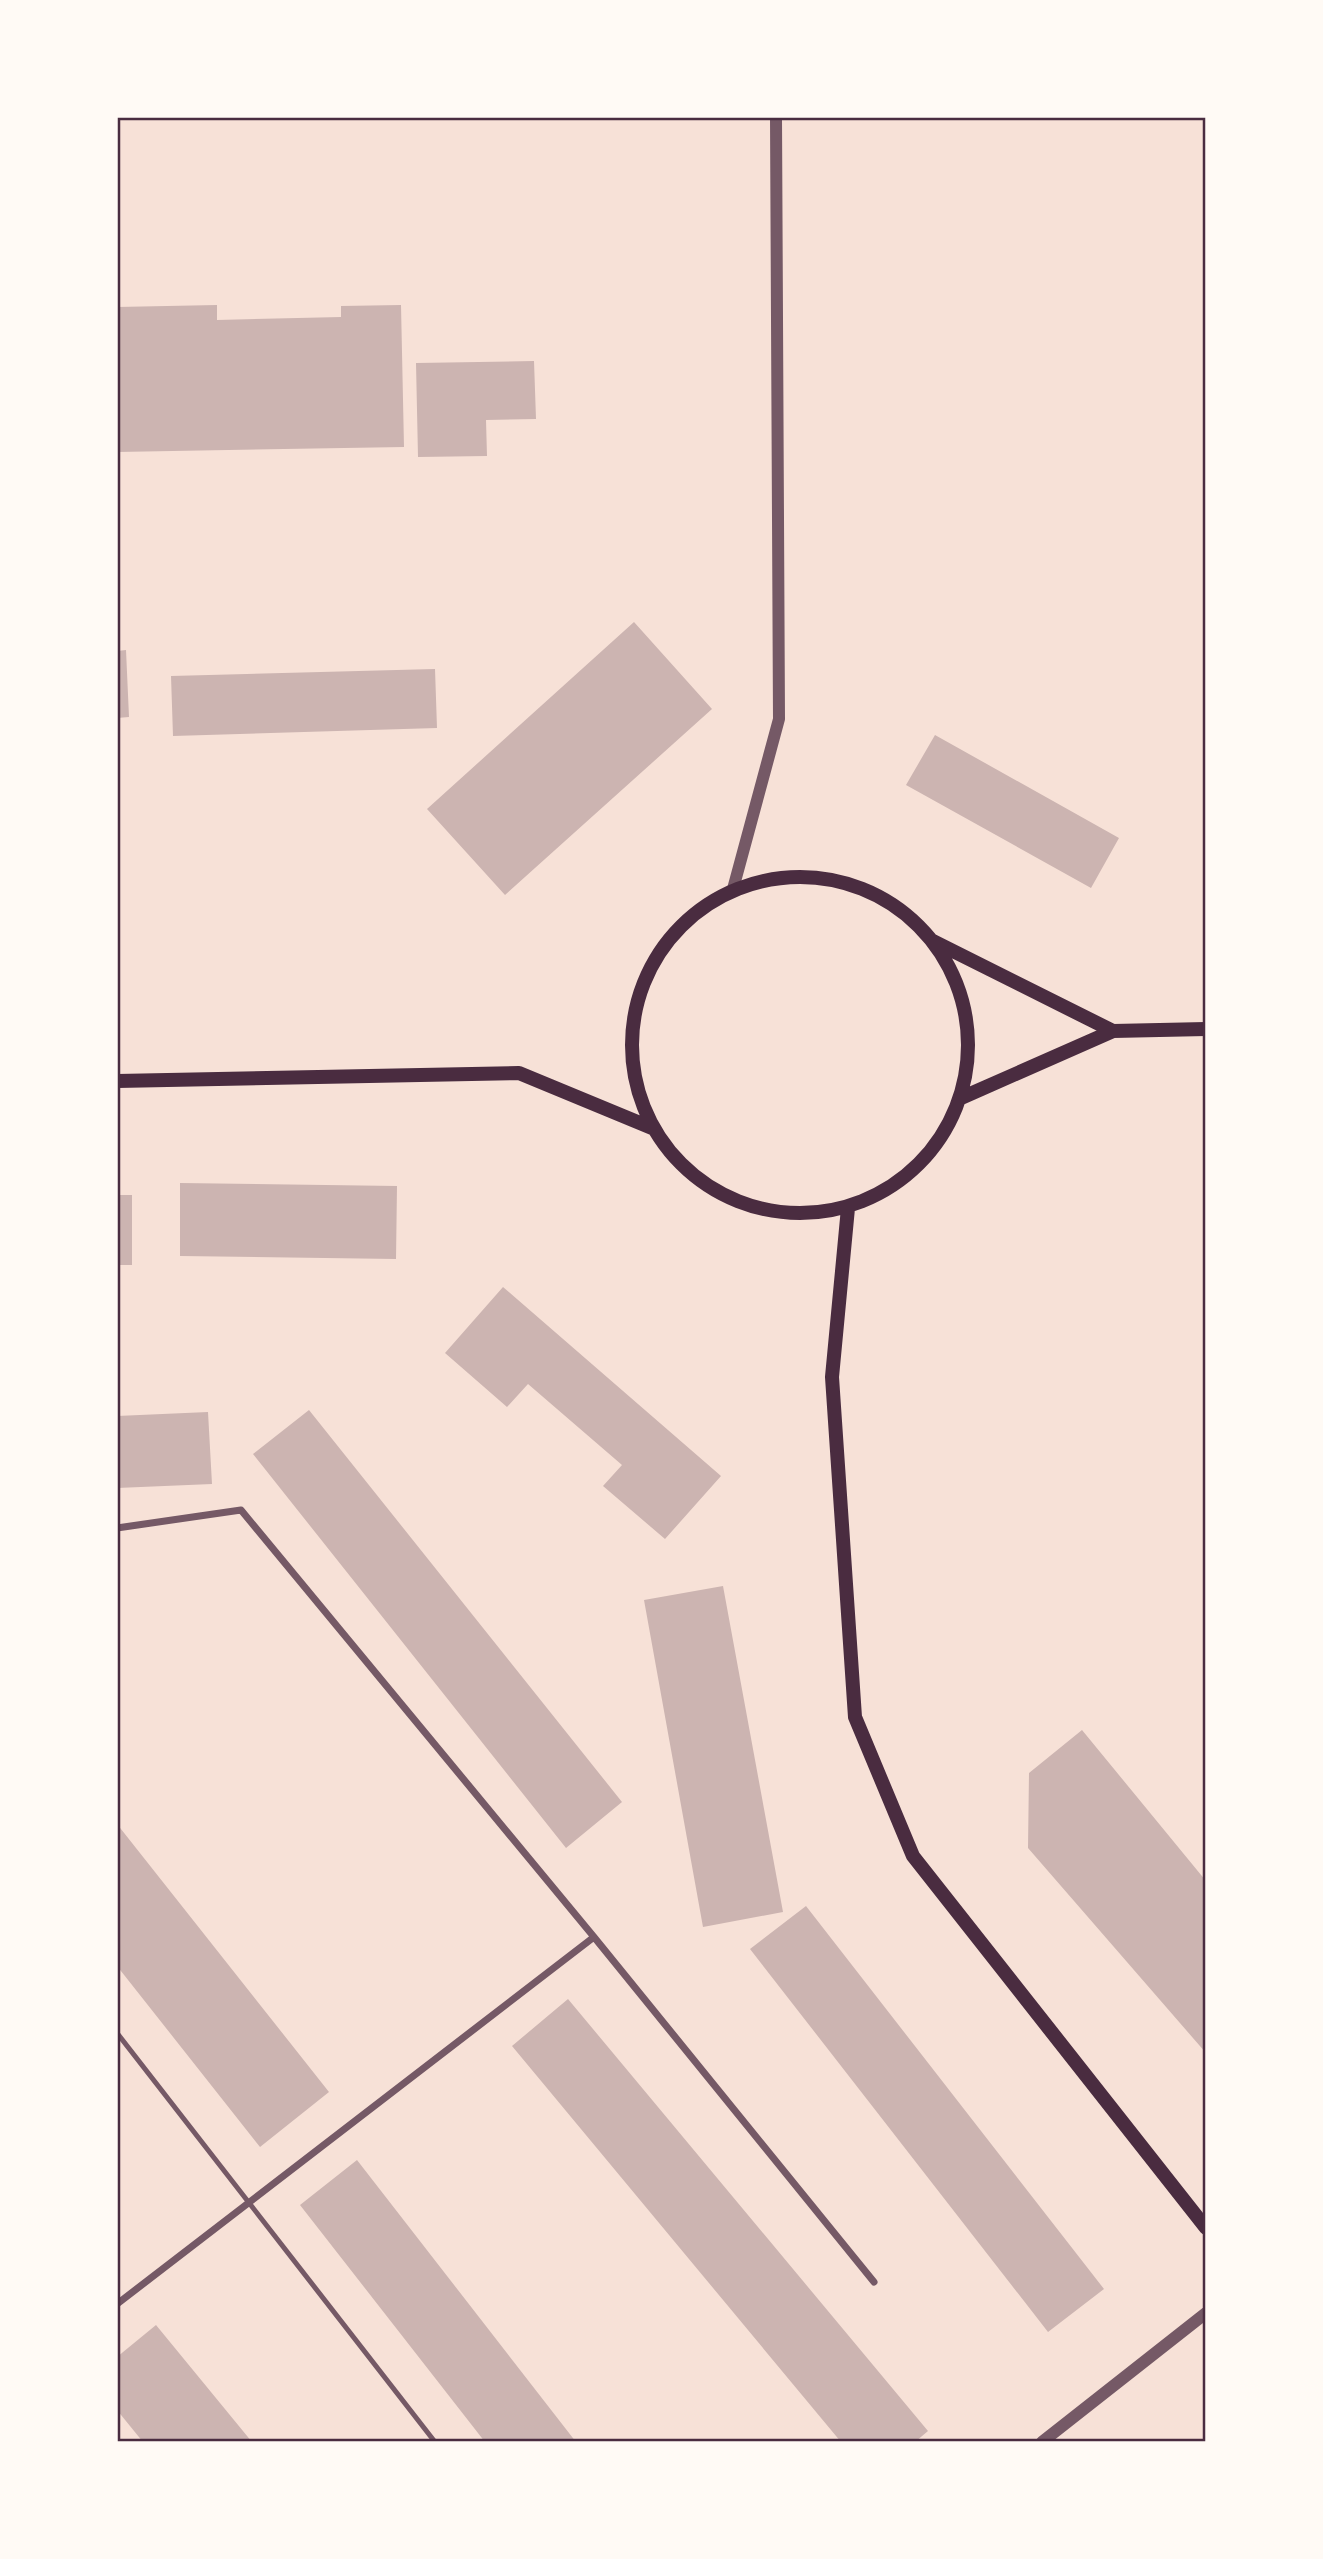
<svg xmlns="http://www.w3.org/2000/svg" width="1323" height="2559" font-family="'DM Sans',sans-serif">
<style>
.building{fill:#ccb4b1}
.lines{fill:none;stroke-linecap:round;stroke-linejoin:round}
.service{stroke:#755966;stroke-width:5}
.minor{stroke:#755966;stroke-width:7}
.tertiary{stroke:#755966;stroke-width:12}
.secondary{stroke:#4a2c40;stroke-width:14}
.neatline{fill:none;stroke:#4a2c40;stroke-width:2.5}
</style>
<rect width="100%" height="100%" fill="#f7e1d7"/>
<!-- building -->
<path class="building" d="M 217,305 L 217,320 L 341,317 L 341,306 L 401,305 L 404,447 L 117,452 L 117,307 Z
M 534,361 L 536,419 L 486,420 L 487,456 L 418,457 L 416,363 Z
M 634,622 L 712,709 L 505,895 L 427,809 Z
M 126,650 L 129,717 L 117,718 L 117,651 Z
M 435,669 L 437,728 L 173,736 L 171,676 Z
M 935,735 L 1119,838 L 1091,888 L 906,785 Z
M 180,1183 L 397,1186 L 396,1259 L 180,1256 Z
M 117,1195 L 132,1195 L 132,1265 L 117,1265 Z
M 503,1287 L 721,1476 L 665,1539 L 603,1486 L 622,1465 L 528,1384 L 507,1407 L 445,1353 Z
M 309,1410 L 622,1802 L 566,1848 L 253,1454 Z
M 208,1412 L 212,1484 L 117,1488 L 117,1416 Z
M 723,1586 L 783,1912 L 703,1927 L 644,1600 Z
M 1082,1730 L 1206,1881 L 1206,2053 L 1028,1848 L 1029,1773 Z
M 117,1824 L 329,2092 L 260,2147 L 117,1966 Z
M 806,1906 L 1104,2289 L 1048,2332 L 750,1949 Z
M 568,1999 L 928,2431 L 915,2442 L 841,2442 L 512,2046 Z
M 357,2160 L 576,2442 L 485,2442 L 300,2205 Z
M 156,2325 L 252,2442 L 143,2442 L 117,2410 L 117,2357 Z"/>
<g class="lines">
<!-- service -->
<path class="service" d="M 117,2033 L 435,2442"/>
<!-- minor -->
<path class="minor" d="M 117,1528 L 241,1510 L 594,1937 L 874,2282
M 117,2304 L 594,1937"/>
<!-- tertiary -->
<path class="tertiary" d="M 733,889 L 779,719 L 776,117
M 1042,2442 L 1206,2313"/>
<!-- secondary -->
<path class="secondary" d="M632 1045a168 168 0 1 1 336 0a168 168 0 1 1-336 0Z
M 933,941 L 1113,1031 L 961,1098
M 1113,1031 L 1206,1029
M 117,1081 L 519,1073 L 652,1128
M 848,1208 L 832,1377 L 855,1717 L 913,1856 L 1206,2228"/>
</g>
<!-- border -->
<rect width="1323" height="2559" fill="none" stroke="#fffaf5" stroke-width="238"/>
<rect x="119" y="119" width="1085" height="2321" class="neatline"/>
</svg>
